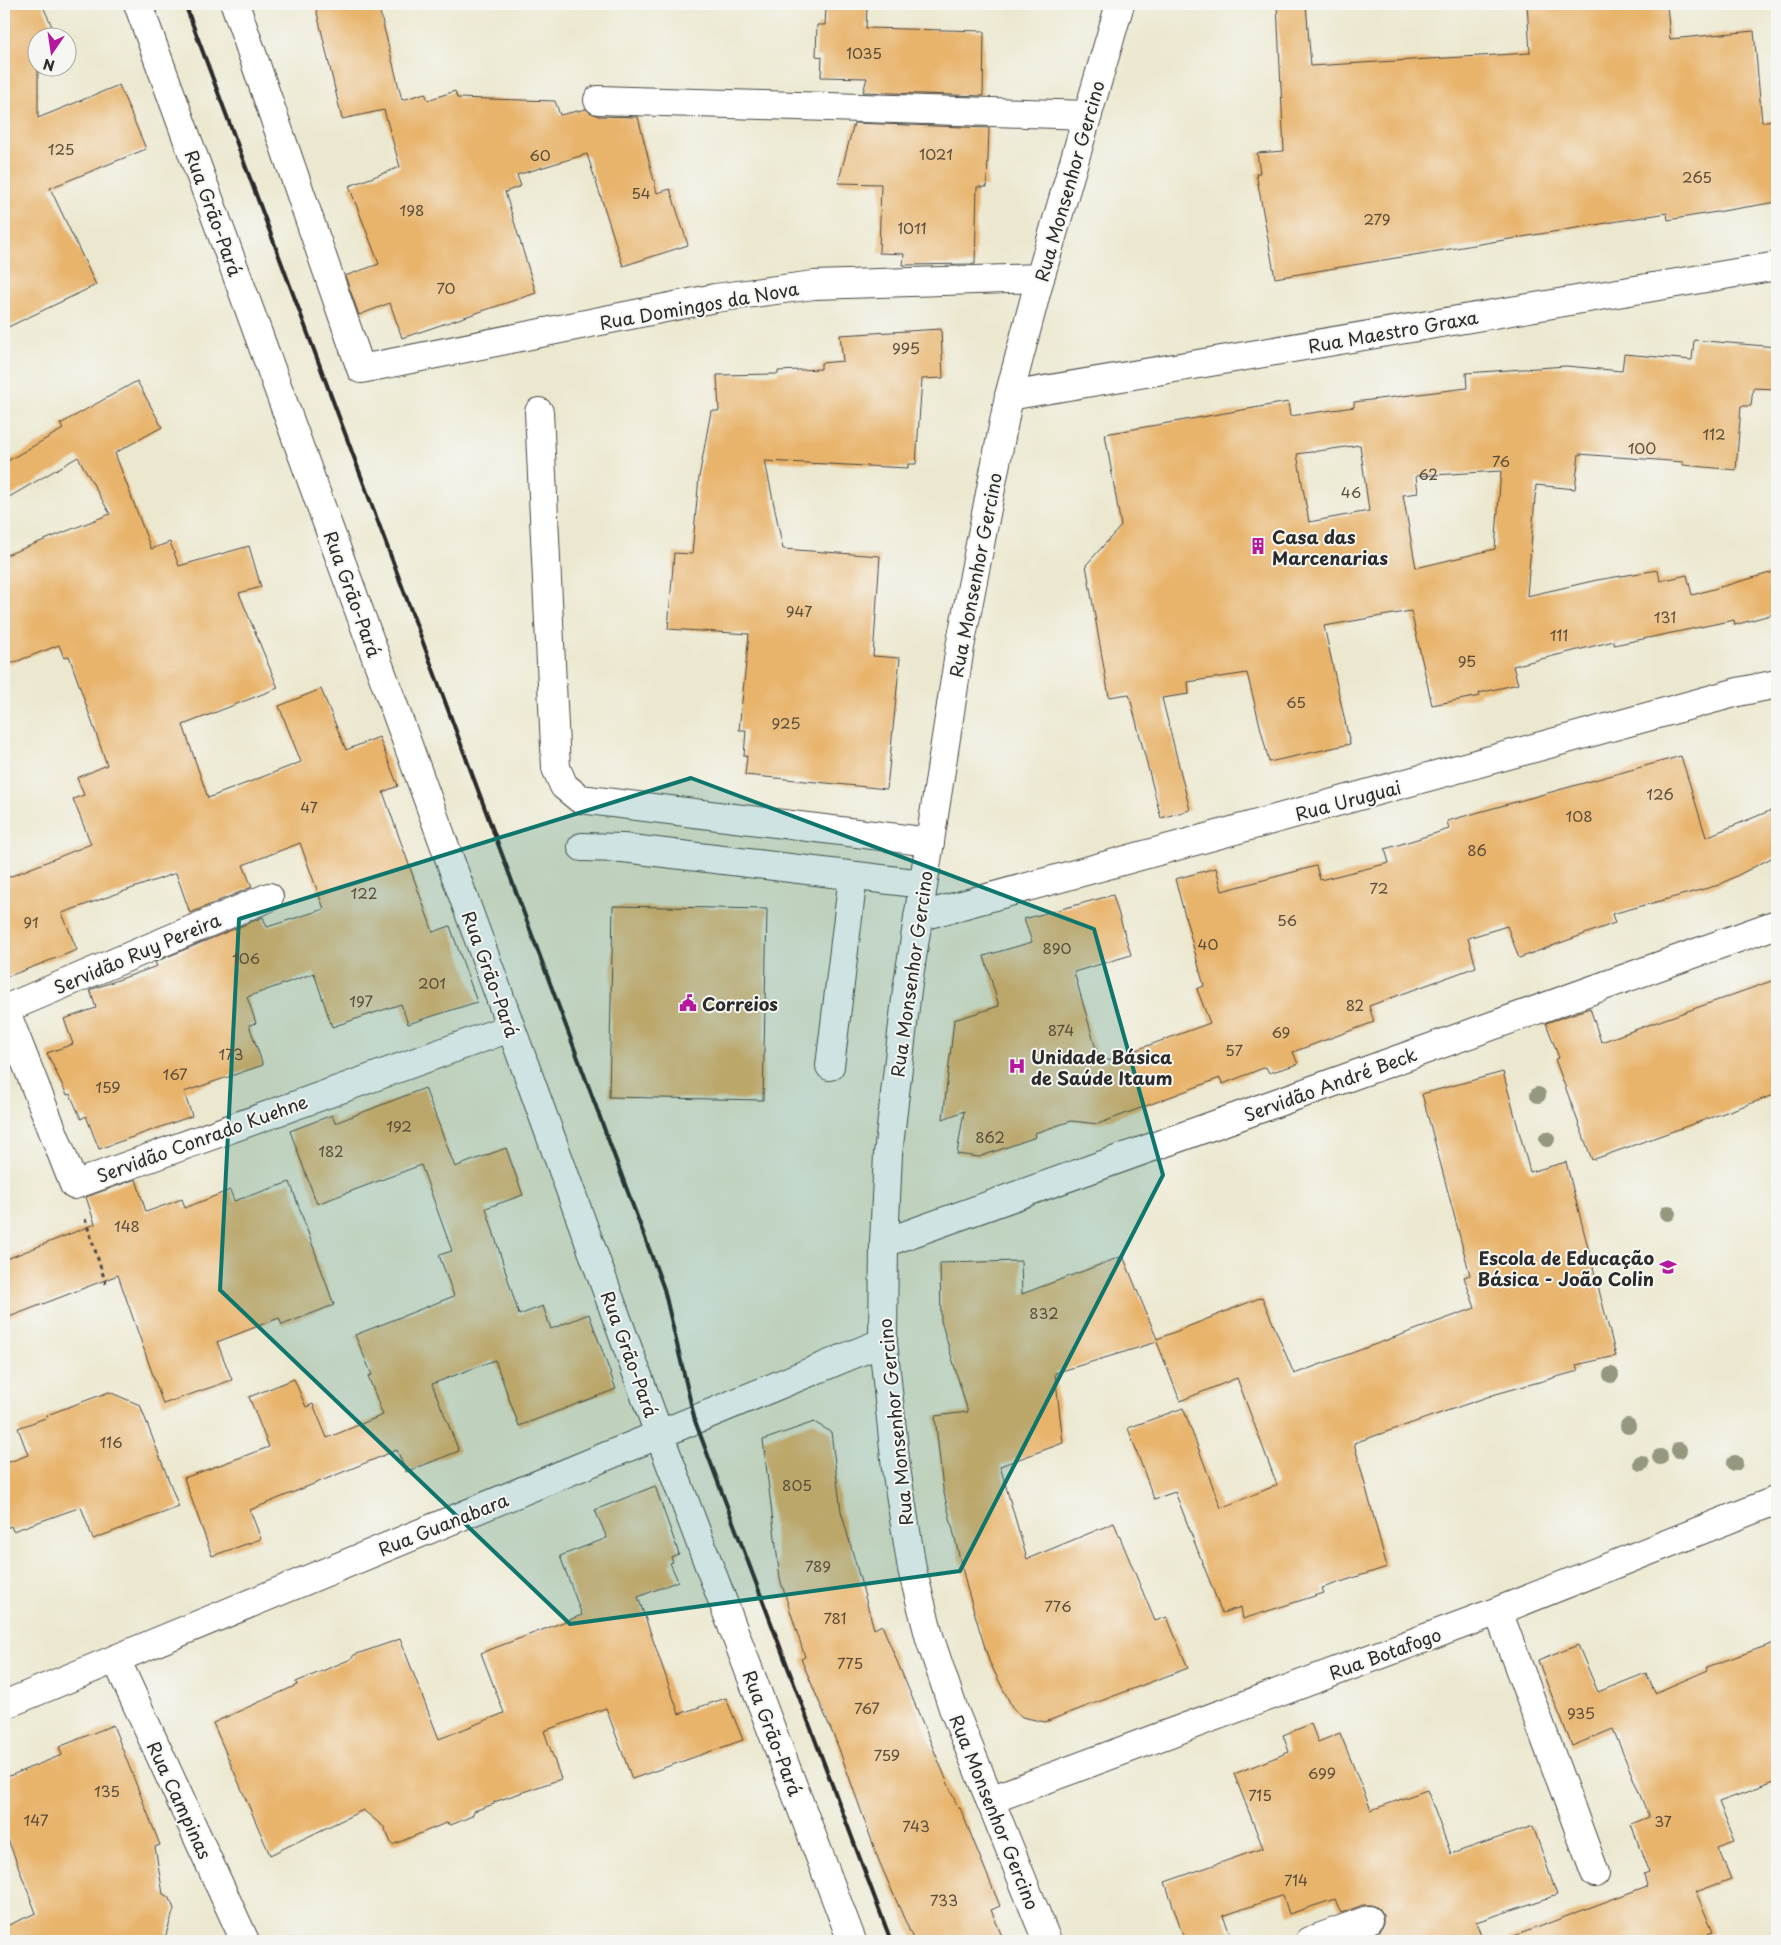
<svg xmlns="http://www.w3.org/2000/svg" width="1781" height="1945" font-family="'Playpen Sans',sans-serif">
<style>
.building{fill:#e8b36a;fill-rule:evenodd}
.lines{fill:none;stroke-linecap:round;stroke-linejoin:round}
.minor-casing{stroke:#484744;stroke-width:30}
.major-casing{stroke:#484744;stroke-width:30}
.path{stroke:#484744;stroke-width:3;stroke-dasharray:4 4;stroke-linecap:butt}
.minor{stroke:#fff;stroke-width:28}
.major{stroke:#fff;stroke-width:28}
.rail{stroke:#2b2b2b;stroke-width:4}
.tree{fill:#96977f}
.marked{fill:#0f766e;fill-opacity:0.2;stroke:#0f766e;stroke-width:4;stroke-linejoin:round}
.labels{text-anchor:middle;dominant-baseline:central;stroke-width:4;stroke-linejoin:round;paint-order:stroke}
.number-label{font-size:15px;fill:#5a4d3b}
.street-label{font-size:18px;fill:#2b2b2b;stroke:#f6f6f2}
.poi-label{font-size:18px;font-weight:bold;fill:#2b2b2b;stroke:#f6f6f2;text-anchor:start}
</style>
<rect width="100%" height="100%" fill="#f6f6f2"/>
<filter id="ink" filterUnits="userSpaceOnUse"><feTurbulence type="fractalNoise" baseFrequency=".02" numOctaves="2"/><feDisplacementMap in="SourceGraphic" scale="10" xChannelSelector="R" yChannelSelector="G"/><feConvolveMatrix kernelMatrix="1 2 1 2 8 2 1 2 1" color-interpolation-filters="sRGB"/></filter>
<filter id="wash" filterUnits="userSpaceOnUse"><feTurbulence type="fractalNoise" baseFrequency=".0096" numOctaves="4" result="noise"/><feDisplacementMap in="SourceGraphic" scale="20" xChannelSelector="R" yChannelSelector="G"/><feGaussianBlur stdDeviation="1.12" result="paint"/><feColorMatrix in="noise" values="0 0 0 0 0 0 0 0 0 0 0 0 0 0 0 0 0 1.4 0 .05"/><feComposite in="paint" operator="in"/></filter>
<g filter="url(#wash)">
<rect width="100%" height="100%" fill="#ece8d0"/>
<g id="blocks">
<!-- building -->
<path class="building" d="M 4,4 L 42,4 L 57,38 L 38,38 L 38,118 L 119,85 L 146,149 L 50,188 L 96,285 L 4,329 Z
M 315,4 L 378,4 L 402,100 L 425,93 L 428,100 L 455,91 L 457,98 L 555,101 L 560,115 L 586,109 L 598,116 L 638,117 L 657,193 L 670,189 L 688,245 L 623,266 L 587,154 L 517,175 L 521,186 L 505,192 L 536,293 L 402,338 L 390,303 L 359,315 L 345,276 L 379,264 L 349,186 L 400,167 L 384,110 L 342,119 Z
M 1277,4 L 1306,4 L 1311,66 L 1530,53 L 1527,4 L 1667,4 L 1670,39 L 1754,31 L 1762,122 L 1777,119 L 1777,202 L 1668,220 L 1667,213 L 1275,278 L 1256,173 L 1260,173 L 1257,153 L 1284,151 Z
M 826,8 L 867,8 L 866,28 L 984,31 L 983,96 L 863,92 L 867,78 L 821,77 L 822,57 L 816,56 L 817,25 L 825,25 Z
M 854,123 L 989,128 L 987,187 L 977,187 L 975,264 L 903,265 L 904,254 L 879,253 L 881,184 L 838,183 Z
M 941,329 L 943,378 L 922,379 L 916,464 L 908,464 L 908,468 L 765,461 L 783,549 L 880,556 L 873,656 L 900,658 L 887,789 L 745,775 L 747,756 L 744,756 L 746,730 L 739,730 L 749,634 L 668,629 L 674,553 L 692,554 L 699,477 L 711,411 L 719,411 L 717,375 L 778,374 L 778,371 L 821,369 L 821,363 L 843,361 L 840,335 Z
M 1694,340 L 1777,347 L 1777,389 L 1753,388 L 1751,406 L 1741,406 L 1736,470 L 1683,465 L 1683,462 L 1579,454 L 1575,489 L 1536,485 L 1527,596 L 1597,580 L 1658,570 L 1660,581 L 1687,575 L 1692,595 L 1777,571 L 1777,613 L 1735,625 L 1734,620 L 1614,645 L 1614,641 L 1513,666 L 1518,684 L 1479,693 L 1480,696 L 1432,705 L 1411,611 L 1324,626 L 1350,744 L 1269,762 L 1247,673 L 1188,682 L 1189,694 L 1162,698 L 1190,810 L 1161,818 L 1129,694 L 1109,697 L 1086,565 L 1121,526 L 1105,434 L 1288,402 L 1290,416 L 1354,407 L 1354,402 L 1467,388 L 1466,373 L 1566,366 L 1622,371 L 1624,354 L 1692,360 ZM 1360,445 L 1369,511 L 1309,522 L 1297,454 ZM 1501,471 L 1495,549 L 1416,568 L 1403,495 L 1418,493 L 1416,476 Z
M 137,381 L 162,427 L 115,453 L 151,549 L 170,542 L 179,566 L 249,546 L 261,587 L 239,593 L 278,688 L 183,725 L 208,798 L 301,762 L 279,706 L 321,689 L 346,750 L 379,737 L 398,786 L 383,792 L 433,932 L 450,926 L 477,1002 L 408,1024 L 401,1004 L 332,1027 L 314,973 L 247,997 L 256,1023 L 249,1025 L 263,1065 L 184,1092 L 192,1116 L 99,1149 L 86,1116 L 81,1119 L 70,1094 L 67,1095 L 47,1053 L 73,1044 L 64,1019 L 96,1008 L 90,990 L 157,966 L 155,962 L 263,917 L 267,927 L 324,909 L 300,843 L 243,865 L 252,887 L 190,913 L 176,873 L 62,913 L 77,950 L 4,978 L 4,879 L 91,844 L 73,799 L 84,795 L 77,778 L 107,765 L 69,656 L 64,658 L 59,645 L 10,664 L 4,647 L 4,556 L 110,514 L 78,457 L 4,500 L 4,463 L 63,429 L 60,424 Z
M 1681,756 L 1706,837 L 1777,808 L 1777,855 L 1719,885 L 1612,914 L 1615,923 L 1519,958 L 1507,926 L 1468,938 L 1476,967 L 1369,1006 L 1374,1022 L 1293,1052 L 1298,1064 L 1269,1073 L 1266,1067 L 1223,1084 L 1220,1078 L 1098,1124 L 1071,1121 L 1035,1133 L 1036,1137 L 979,1157 L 957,1154 L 964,1111 L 943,1119 L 954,1020 L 999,1006 L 984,956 L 1032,942 L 1024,919 L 1113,895 L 1131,955 L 1074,972 L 1100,1063 L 1210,1023 L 1197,989 L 1204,986 L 1175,879 L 1216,868 L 1222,891 L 1316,866 L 1320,880 L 1389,863 L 1385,849 L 1449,829 L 1447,821 Z
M 613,906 L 767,909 L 763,1100 L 609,1097 Z
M 1777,979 L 1777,1094 L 1592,1160 L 1555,1059 L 1559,1058 L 1546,1023 L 1590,1008 L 1601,1042 Z
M 1503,1072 L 1530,1172 L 1566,1162 L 1616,1356 L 1576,1365 L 1578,1371 L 1496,1394 L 1354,1443 L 1387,1567 L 1322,1588 L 1324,1593 L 1243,1619 L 1241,1607 L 1222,1613 L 1175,1492 L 1154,1499 L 1128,1428 L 1183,1408 L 1221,1508 L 1277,1485 L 1237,1378 L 1180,1401 L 1157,1342 L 1055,1373 L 1063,1443 L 1000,1466 L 1027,1559 L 1114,1523 L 1155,1621 L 1167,1617 L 1188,1668 L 1045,1722 L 1022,1717 L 1013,1709 L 989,1661 L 967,1588 L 943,1489 L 935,1416 L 968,1412 L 941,1321 L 940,1263 L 1021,1261 L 1022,1294 L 1123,1256 L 1157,1339 L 1262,1297 L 1294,1374 L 1475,1308 L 1464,1277 L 1470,1275 L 1422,1094 Z
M 425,1088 L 455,1167 L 506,1148 L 523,1195 L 486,1208 L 519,1315 L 543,1306 L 551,1329 L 589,1314 L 616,1389 L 519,1426 L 495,1360 L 432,1384 L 459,1451 L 406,1472 L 397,1450 L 250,1510 L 261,1539 L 212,1556 L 184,1478 L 269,1447 L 249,1397 L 294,1379 L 306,1407 L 313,1404 L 327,1438 L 383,1415 L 368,1376 L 372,1375 L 355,1335 L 454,1296 L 439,1255 L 452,1251 L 421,1165 L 317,1204 L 290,1131 L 332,1115 L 335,1123 Z
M 136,1179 L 146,1212 L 182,1199 L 185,1208 L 230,1190 L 234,1201 L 290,1182 L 334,1305 L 282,1325 L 279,1318 L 217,1342 L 232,1380 L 163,1404 L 118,1275 L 4,1319 L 4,1260 L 95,1224 L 86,1197 Z
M 109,1392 L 140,1405 L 179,1507 L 93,1539 L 81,1507 L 13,1531 L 11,1526 L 4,1529 L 4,1464 L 28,1455 L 18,1428 L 48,1417 L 47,1415 Z
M 814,1422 L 831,1432 L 841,1511 L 874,1629 L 882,1625 L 958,1808 L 960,1808 L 1000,1906 L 991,1910 L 1004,1941 L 914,1941 L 879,1861 L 838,1746 L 801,1659 L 805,1657 L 780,1579 L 763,1440 Z
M 655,1486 L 679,1554 L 671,1557 L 673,1562 L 670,1563 L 678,1581 L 638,1597 L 679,1714 L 726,1698 L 743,1740 L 632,1779 L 606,1708 L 544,1731 L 561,1779 L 494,1802 L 494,1804 L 474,1811 L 472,1816 L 451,1825 L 446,1823 L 392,1845 L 384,1827 L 363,1810 L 270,1855 L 213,1723 L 297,1685 L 296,1682 L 351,1659 L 354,1655 L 400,1639 L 439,1739 L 504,1713 L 481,1653 L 582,1615 L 560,1556 L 607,1538 L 595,1510 Z
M 1777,1642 L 1777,1781 L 1719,1802 L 1735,1841 L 1718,1847 L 1731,1879 L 1696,1892 L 1713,1932 L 1688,1941 L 1510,1941 L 1509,1938 L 1647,1886 L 1644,1875 L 1649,1873 L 1631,1824 L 1649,1817 L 1613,1729 L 1572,1746 L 1538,1661 L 1578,1645 L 1598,1692 L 1646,1673 L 1655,1693 L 1708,1670 L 1707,1667 Z
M 1311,1724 L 1318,1742 L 1340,1733 L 1371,1810 L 1427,1790 L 1451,1854 L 1533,1826 L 1557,1895 L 1476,1922 L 1483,1941 L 1355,1941 L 1380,1930 L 1383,1923 L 1383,1915 L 1378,1908 L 1371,1905 L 1363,1905 L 1341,1913 L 1335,1899 L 1289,1914 L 1283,1895 L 1223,1916 L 1233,1941 L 1185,1941 L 1165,1882 L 1263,1848 L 1234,1774 L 1289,1752 L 1283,1735 Z
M 113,1725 L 160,1845 L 155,1847 L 163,1894 L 170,1898 L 174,1909 L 164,1941 L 4,1941 L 4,1927 L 36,1913 L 4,1829 L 4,1778 L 62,1755 L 59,1747 Z"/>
</g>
</g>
<g filter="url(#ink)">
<use href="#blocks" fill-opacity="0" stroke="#484744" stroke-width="1"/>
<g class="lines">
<!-- minor casing -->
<g class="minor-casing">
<path id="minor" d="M 138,4 L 659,1434 L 852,1941
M 235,4 L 361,369 L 715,298 L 814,285 L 1040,278
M 598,100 L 1088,115
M 1009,396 L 1777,266
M 539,412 L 556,768 L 564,786 L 580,799 L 930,842
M 582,847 L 623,848 L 923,884
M 918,917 L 1738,692 L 1777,684
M 4,1007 L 74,1185 L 510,1028
M 5,1009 L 269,897
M 830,1066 L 853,876
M 884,1243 L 1777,924
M 1498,1611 L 1595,1873
M 116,1659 L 245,1941
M 990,1800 L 1498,1611 L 1777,1500
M 1310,1941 L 1368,1920"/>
</g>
<!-- major casing -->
<g class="major-casing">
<path id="major" d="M 4,1705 L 883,1342
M 1047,1941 L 953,1708 L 930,1639 L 912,1569 L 896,1468 L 883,1342 L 884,1243 L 888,1154 L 907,990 L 960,647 L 1009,396 L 1040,278 L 1120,4"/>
</g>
<!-- path -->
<path class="path" d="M 85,1219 L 107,1287"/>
<!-- minor -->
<use href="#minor" class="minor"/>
<!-- major -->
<use href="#major" class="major"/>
<!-- rail -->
<path class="rail" d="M 185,4 L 664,1289 L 695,1421 L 891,1941"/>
</g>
<!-- trees -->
<g class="tree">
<circle cx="1538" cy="1095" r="8"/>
<circle cx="1547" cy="1139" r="8"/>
<circle cx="1668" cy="1213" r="8"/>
<circle cx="1611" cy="1375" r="8"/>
<circle cx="1628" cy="1426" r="8"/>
<circle cx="1679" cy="1450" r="8"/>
<circle cx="1660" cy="1457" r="8"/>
<circle cx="1641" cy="1463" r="8"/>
<circle cx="1735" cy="1463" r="8"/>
</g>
</g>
<!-- marked area -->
<path class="marked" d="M 691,778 L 1094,929 L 1163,1175 L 960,1571 L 570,1624 L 220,1290 L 239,919 Z"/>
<!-- icons -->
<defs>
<g id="building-bare" transform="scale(1.35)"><path d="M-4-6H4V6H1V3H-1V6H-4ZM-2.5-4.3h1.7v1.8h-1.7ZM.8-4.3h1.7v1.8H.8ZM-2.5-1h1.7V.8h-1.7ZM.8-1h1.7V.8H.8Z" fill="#b5179e" stroke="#f6f6f2" stroke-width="2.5" paint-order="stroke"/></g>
<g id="civic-bare" transform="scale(1.35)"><path d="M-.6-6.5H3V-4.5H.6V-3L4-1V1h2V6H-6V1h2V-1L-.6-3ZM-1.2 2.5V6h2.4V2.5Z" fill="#b5179e" stroke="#f6f6f2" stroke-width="2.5" paint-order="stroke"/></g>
<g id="hospital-bare" transform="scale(1.35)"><path d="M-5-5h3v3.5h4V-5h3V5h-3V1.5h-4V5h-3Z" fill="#b5179e" stroke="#f6f6f2" stroke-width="2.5" paint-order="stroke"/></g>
<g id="school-bare" transform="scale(1.35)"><path d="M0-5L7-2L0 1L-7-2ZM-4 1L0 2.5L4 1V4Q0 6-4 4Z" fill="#b5179e" stroke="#f6f6f2" stroke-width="2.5" paint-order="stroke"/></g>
</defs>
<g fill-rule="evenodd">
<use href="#building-bare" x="1258" y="546"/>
<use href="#civic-bare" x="688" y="1003"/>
<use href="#hospital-bare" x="1017" y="1066"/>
<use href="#school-bare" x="1668" y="1267"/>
</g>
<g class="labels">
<!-- number labels -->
<g class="number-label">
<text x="864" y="52">1035</text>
<text x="61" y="148">125</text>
<text x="936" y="153">1021</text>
<text x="540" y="154">60</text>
<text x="1697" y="176">265</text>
<text x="641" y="192">54</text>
<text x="412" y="209">198</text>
<text x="1377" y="218">279</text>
<text x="912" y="227">1011</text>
<text x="446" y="287">70</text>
<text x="906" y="347">995</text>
<text x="1714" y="433">112</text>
<text x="1642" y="447">100</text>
<text x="1501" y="460">76</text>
<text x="1428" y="473">62</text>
<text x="1351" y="491">46</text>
<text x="799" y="610">947</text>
<text x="1665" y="616">131</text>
<text x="1559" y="634">111</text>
<text x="1467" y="660">95</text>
<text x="1296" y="701">65</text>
<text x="786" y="722">925</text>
<text x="1660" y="793">126</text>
<text x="309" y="806">47</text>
<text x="1579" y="815">108</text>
<text x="1477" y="849">86</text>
<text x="1379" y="887">72</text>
<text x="364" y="892">122</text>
<text x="1287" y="919">56</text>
<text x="31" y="921">91</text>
<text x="1208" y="943">40</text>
<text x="1057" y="947">890</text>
<text x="246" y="957">106</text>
<text x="432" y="982">201</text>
<text x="361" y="1000">197</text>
<text x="1355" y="1004">82</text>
<text x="1061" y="1029">874</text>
<text x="1281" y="1031">69</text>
<text x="1234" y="1049">57</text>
<text x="231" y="1053">173</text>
<text x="175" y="1073">167</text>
<text x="108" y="1086">159</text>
<text x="399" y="1125">192</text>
<text x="990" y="1136">862</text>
<text x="331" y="1150">182</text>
<text x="127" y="1225">148</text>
<text x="1044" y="1312">832</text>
<text x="111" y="1441">116</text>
<text x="797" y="1484">805</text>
<text x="818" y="1565">789</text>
<text x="1058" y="1605">776</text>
<text x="835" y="1617">781</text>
<text x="850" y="1662">775</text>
<text x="867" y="1707">767</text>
<text x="1581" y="1712">935</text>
<text x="887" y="1754">759</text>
<text x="1322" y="1772">699</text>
<text x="107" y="1790">135</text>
<text x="1260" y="1794">715</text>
<text x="36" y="1819">147</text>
<text x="1663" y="1820">37</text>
<text x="916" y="1825">743</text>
<text x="1296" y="1879">714</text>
<text x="944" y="1899">733</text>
</g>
<!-- street labels -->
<g class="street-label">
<text transform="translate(1069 181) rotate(-74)">Rua Monsenhor Gercino</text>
<text transform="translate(214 213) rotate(70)">Rua Grão-Pará</text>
<text transform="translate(699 305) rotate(-10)">Rua Domingos da Nova</text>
<text transform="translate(1393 331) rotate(-10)">Rua Maestro Graxa</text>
<text transform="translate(975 575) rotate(-79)">Rua Monsenhor Gercino</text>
<text transform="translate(353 594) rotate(70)">Rua Grão-Pará</text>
<text transform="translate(1348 800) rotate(-15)">Rua Uruguai</text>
<text transform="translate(137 953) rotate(-23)">Servidão Ruy Pereira</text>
<text transform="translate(491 974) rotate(70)">Rua Grão-Pará</text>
<text transform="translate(911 974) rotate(-82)">Rua Monsenhor Gercino</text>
<text transform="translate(1330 1084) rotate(-20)">Servidão André Beck</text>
<text transform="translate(202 1138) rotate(-20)">Servidão Conrado Kuehne</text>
<text transform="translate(630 1354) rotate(70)">Rua Grão-Pará</text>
<text transform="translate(895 1422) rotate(-96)">Rua Monsenhor Gercino</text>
<text transform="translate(443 1524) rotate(-22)">Rua Guanabara</text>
<text transform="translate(1385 1653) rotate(-20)">Rua Botafogo</text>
<text transform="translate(773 1733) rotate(69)">Rua Grão-Pará</text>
<text transform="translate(180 1800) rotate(65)">Rua Campinas</text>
<text transform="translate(995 1812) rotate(68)">Rua Monsenhor Gercino</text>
</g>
<!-- poi labels -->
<g class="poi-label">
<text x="1272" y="536">Casa das<tspan x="1272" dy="21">Marcenarias</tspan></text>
<text x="702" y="1003">Correios</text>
<text x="1031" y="1056">Unidade Básica<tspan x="1031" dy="21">de Saúde Itaum</tspan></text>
<text x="1654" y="1257" text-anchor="end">Escola de Educação<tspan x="1654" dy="21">Básica - João Colin</tspan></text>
</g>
</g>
<!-- margin -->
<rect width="1781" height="1945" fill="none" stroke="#f6f6f2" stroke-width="20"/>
<!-- north arrow -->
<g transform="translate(52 52) rotate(193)"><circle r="24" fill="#f6f6f2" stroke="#a5a5a2"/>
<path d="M0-4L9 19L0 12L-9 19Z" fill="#b5179e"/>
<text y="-8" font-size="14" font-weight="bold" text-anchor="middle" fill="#2b2b2b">N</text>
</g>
</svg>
